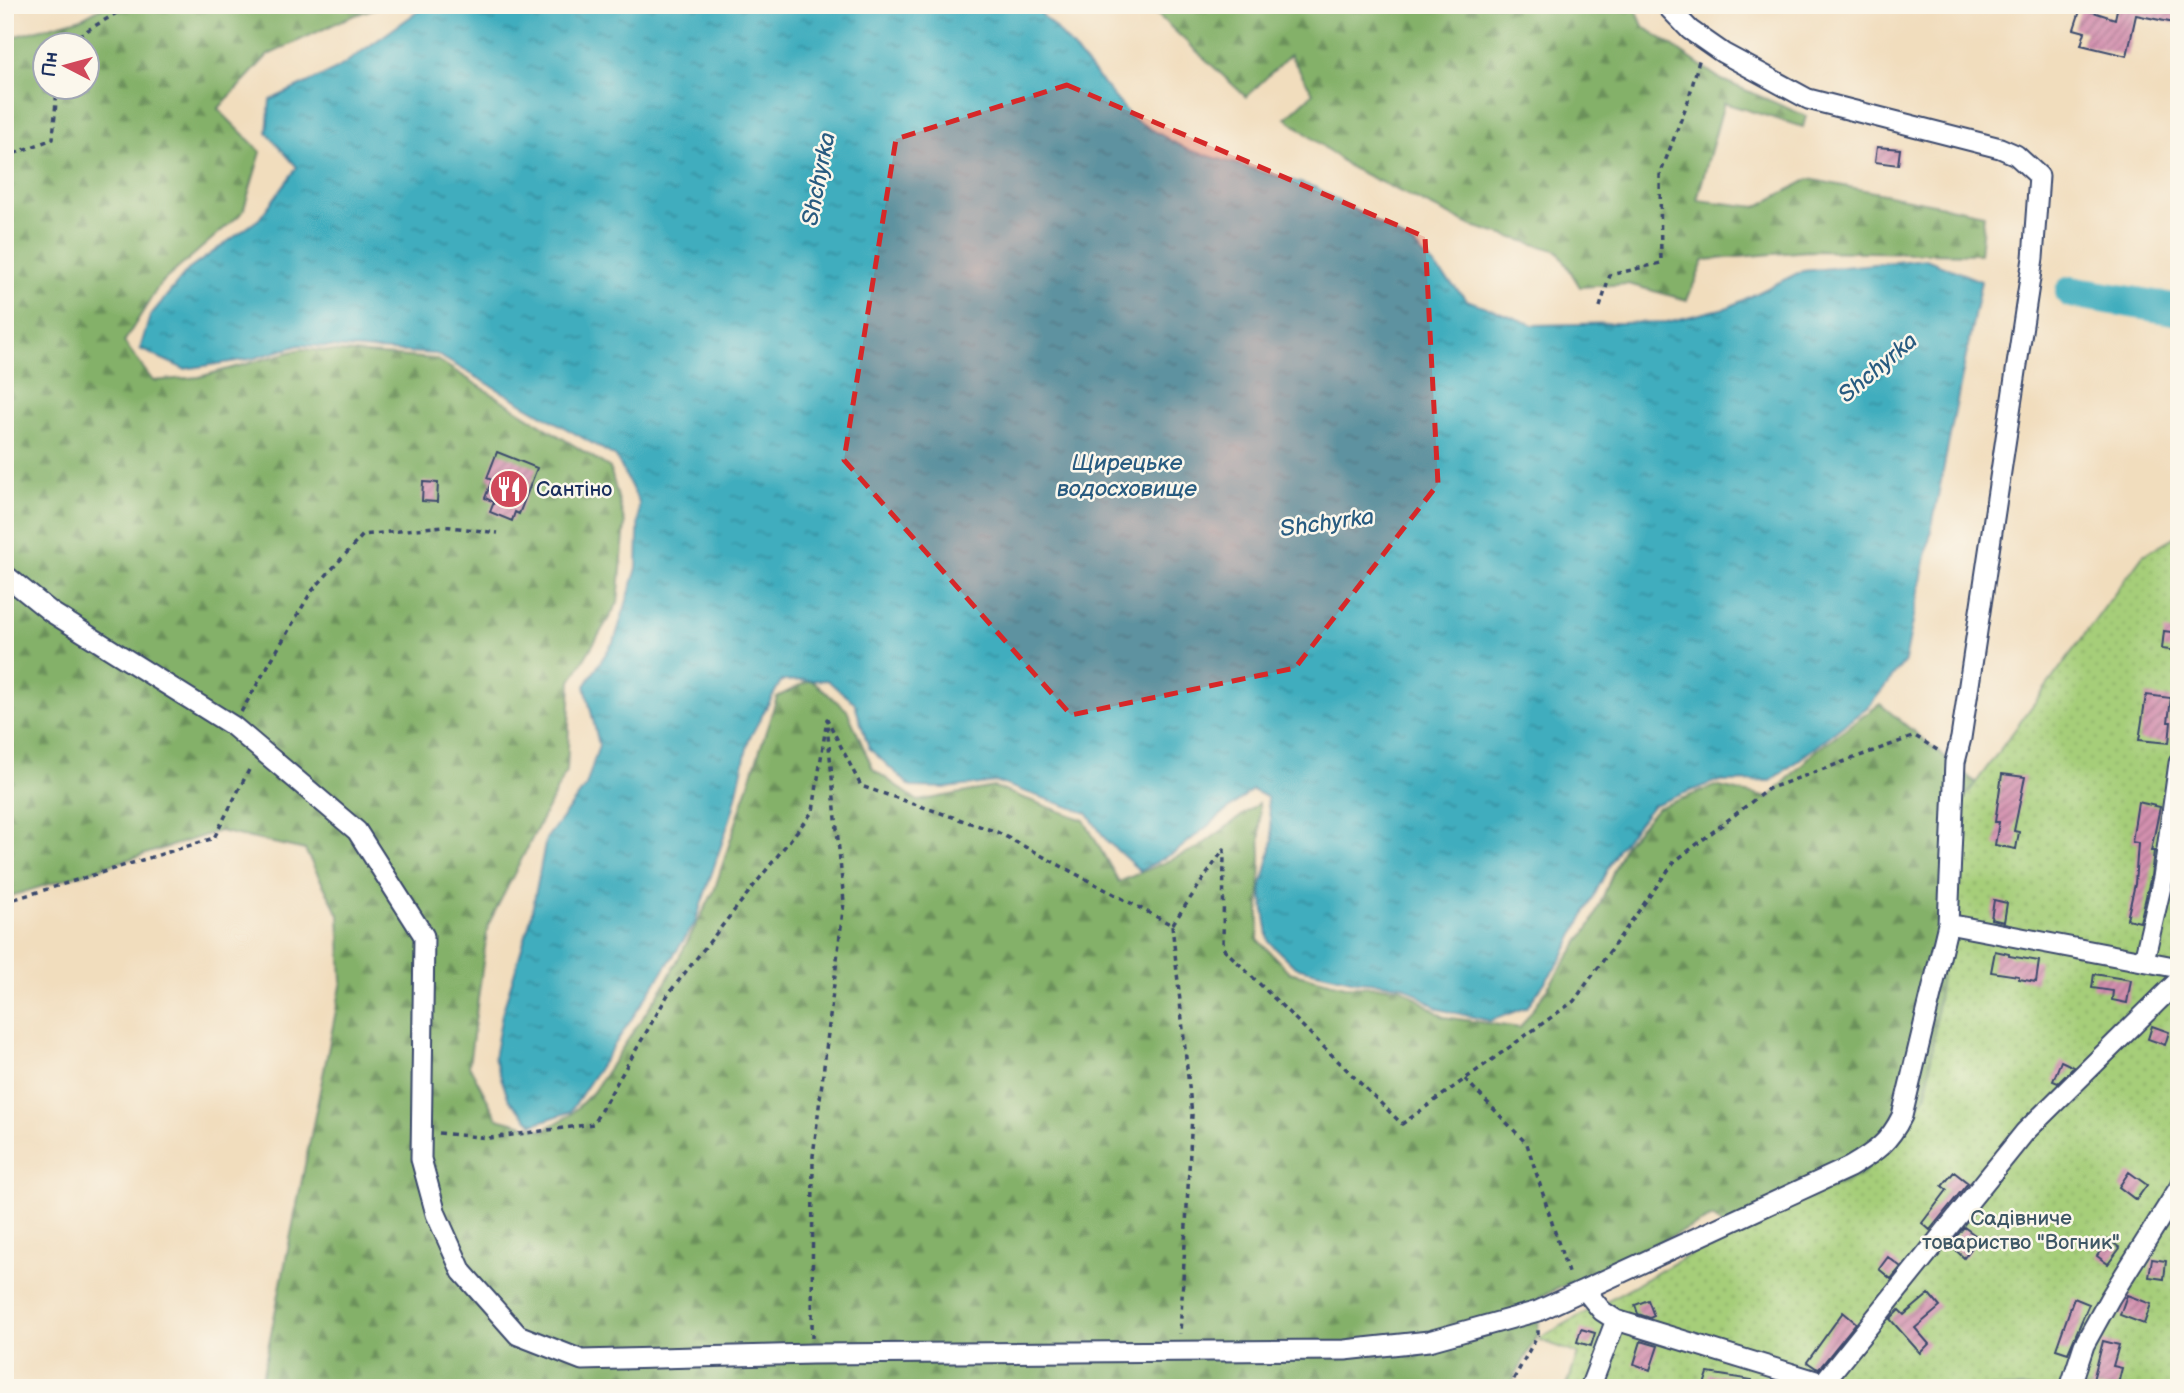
<svg xmlns="http://www.w3.org/2000/svg" width="2184" height="1393" font-family="'Balsamiq Sans',sans-serif">
<style>
.forest{fill:url(#forest-firs);stroke:#507064;stroke-width:2;fill-rule:evenodd}
.garden{fill:url(#garden-dots);stroke:#607e6c;stroke-width:2}
.water{fill:url(#water-ripples);stroke:#2e6e8e;stroke-width:2}
.lines{fill:none;stroke-linecap:round;stroke-linejoin:round}
.river{stroke:#40adbe;stroke-width:32}
.building{fill:url(#building-hatch)}
.minor-casing{stroke:#3b496c;stroke-width:23}
.path{stroke:#3b496c;stroke-width:3.5;stroke-dasharray:5 5;stroke-linecap:butt}
.minor{stroke:#fff;stroke-width:19}
.marked{fill:#d62828;fill-opacity:0.2;stroke:#d62828;stroke-width:5;stroke-dasharray:14 9;stroke-linejoin:round}
.labels{text-anchor:middle;dominant-baseline:central;stroke-width:5;stroke-linejoin:round;paint-order:stroke}
.poi-label{font-size:21px;fill:#1b2f5e;stroke:#fbf7ec;text-anchor:start}
.park-label{font-size:21px;fill:#3e5765;stroke:#fbf7ec}
.water-label{font-size:23px;font-style:italic;fill:#285b80;stroke:#fbf7ec}
</style>
<defs>
<pattern id="forest-firs" width="22" height="20" patternUnits="userSpaceOnUse" patternTransform="scale(1.75)"><rect width="22" height="20" fill="#84b169"/><path d="M5 1l3.5 6h-7zM16 11l3.5 6h-7z" fill="#6b905a"/></pattern>
<pattern id="garden-dots" width="8" height="8" patternUnits="userSpaceOnUse" patternTransform="scale(1.75)"><rect width="8" height="8" fill="#a6ce79"/><path d="M2 2h.1M6 6h.1" fill="none" stroke="#8eb16b" stroke-width="1.8" stroke-linecap="round"/></pattern>
<pattern id="water-ripples" width="26" height="14" patternUnits="userSpaceOnUse" patternTransform="scale(1.75)"><rect width="26" height="14" fill="#40adbe"/><path d="M2 4q2-2 4 0t4 0M15 11q2-2 4 0t4 0" fill="none" stroke="#358d9e"/></pattern>
<pattern id="building-hatch" width="6" height="6" patternUnits="userSpaceOnUse" patternTransform="scale(1.75)"><rect width="6" height="6" fill="#d390ae"/><path d="M-1 1l2-2M0 6l6-6M5 7l2-2" fill="none" stroke="#aa7691"/></pattern>
</defs>
<rect width="100%" height="100%" fill="#fbf7ec"/>
<filter id="ink" filterUnits="userSpaceOnUse"><feTurbulence type="fractalNoise" baseFrequency=".0143" numOctaves="2"/><feDisplacementMap in="SourceGraphic" scale="14" xChannelSelector="R" yChannelSelector="G"/><feConvolveMatrix kernelMatrix="1 2 1 2 8 2 1 2 1" color-interpolation-filters="sRGB"/></filter>
<filter id="wash" filterUnits="userSpaceOnUse"><feTurbulence type="fractalNoise" baseFrequency=".00686" numOctaves="4" result="noise"/><feDisplacementMap in="SourceGraphic" scale="28" xChannelSelector="R" yChannelSelector="G"/><feGaussianBlur stdDeviation="1.57" result="paint"/><feColorMatrix in="noise" values="0 0 0 0 0 0 0 0 0 0 0 0 0 0 0 0 0 1.4 0 .05"/><feComposite in="paint" operator="in"/></filter>
<g filter="url(#wash)">
<rect width="100%" height="100%" fill="#f1ddbd"/>
<!-- forest -->
<path class="forest" d="M 106,5 L 384,5 L 347,18 L 268,55 L 218,109 L 261,152 L 243,212 L 160,284 L 124,342 L 153,381 L 199,377 L 301,349 L 436,359 L 610,468 L 625,524 L 618,603 L 571,681 L 567,770 L 488,925 L 469,1065 L 497,1118 L 544,1130 L 570,1115 L 593,1092 L 665,984 L 714,891 L 777,697 L 811,680 L 847,710 L 873,769 L 918,801 L 994,787 L 1084,820 L 1119,882 L 1198,848 L 1259,803 L 1261,857 L 1258,940 L 1289,972 L 1345,986 L 1400,987 L 1444,1017 L 1520,1028 L 1592,923 L 1625,844 L 1657,808 L 1715,786 L 1769,798 L 1816,750 L 1880,704 L 1987,792 L 1938,1104 L 1898,1099 L 1879,1177 L 1759,1259 L 1713,1217 L 1540,1297 L 1538,1334 L 1509,1388 L 260,1388 L 342,981 L 339,915 L 305,850 L 219,831 L 5,898 L 5,39 L 82,18 ZM 46,46 L 88,46 L 88,88 L 46,88 Z
M 1147,5 L 1634,5 L 1643,26 L 1722,80 L 1806,116 L 1803,127 L 1724,103 L 1697,200 L 1757,207 L 1809,179 L 1984,214 L 1980,254 L 1808,251 L 1704,260 L 1687,300 L 1628,284 L 1580,287 L 1558,251 L 1472,226 L 1351,168 L 1286,118 L 1313,93 L 1290,55 L 1246,97 Z"/>
<!-- garden -->
<path class="garden" d="M 2179,534 L 2179,1388 L 1566,1388 L 1578,1354 L 1538,1339 L 1714,1241 L 1862,1175 L 1927,1094 L 1961,803 L 2143,555 Z"/>
<!-- water -->
<path class="water" d="M 427,5 L 1033,5 L 1065,39 L 1132,118 L 1186,149 L 1317,188 L 1414,245 L 1467,300 L 1533,325 L 1667,322 L 1729,307 L 1802,271 L 1926,259 L 1981,281 L 1905,661 L 1870,705 L 1771,781 L 1714,782 L 1653,805 L 1618,849 L 1561,960 L 1527,1007 L 1490,1021 L 1439,1009 L 1403,985 L 1356,981 L 1295,967 L 1269,942 L 1261,890 L 1273,840 L 1267,797 L 1252,790 L 1177,851 L 1140,871 L 1107,841 L 1087,813 L 997,782 L 946,788 L 911,787 L 869,748 L 854,702 L 827,680 L 781,681 L 749,739 L 733,810 L 695,923 L 570,1112 L 533,1124 L 509,1100 L 494,1058 L 502,1014 L 530,921 L 546,839 L 586,786 L 599,745 L 585,686 L 615,639 L 637,568 L 639,502 L 616,457 L 436,354 L 300,345 L 251,359 L 184,369 L 140,349 L 150,316 L 188,270 L 259,219 L 297,167 L 267,133 L 270,100 L 337,69 Z"/>
<g class="lines">
<!-- river -->
<path class="river" d="M 2071,292 L 2179,310"/>
</g>
<g id="blocks">
<!-- building -->
<path class="building" d="M 2118,5 L 2178,5 L 2174,23 L 2136,15 L 2127,56 L 2081,45 L 2085,32 L 2074,29 L 2081,8 L 2115,19 Z
M 1877,147 L 1900,149 L 1898,165 L 1875,162 Z
M 497,452 L 537,468 L 519,514 L 515,512 L 512,521 L 490,512 L 494,502 L 485,498 L 492,480 L 487,478 Z
M 423,482 L 438,483 L 437,502 L 422,501 Z
M 2164,631 L 2179,633 L 2177,651 L 2162,649 Z
M 2146,695 L 2171,698 L 2168,722 L 2171,722 L 2169,743 L 2139,740 Z
M 2002,774 L 2025,777 L 2014,831 L 2019,832 L 2016,849 L 1995,845 L 1999,822 L 1995,822 Z
M 2138,802 L 2160,807 L 2151,851 L 2154,851 L 2151,876 L 2140,922 L 2127,919 L 2135,884 L 2138,843 L 2132,842 Z
M 1994,900 L 2007,903 L 2004,922 L 1991,919 Z
M 1995,951 L 2009,954 L 2009,956 L 2039,961 L 2036,982 L 2019,979 L 2019,976 L 1991,972 Z
M 2094,974 L 2131,980 L 2127,1003 L 2112,1000 L 2113,991 L 2092,988 Z
M 2152,1026 L 2169,1032 L 2165,1045 L 2148,1039 Z
M 2061,1061 L 2074,1067 L 2058,1083 L 2053,1081 Z
M 1954,1172 L 1968,1183 L 1930,1230 L 1922,1223 L 1947,1190 L 1942,1186 Z
M 2129,1172 L 2147,1185 L 2136,1200 L 2119,1187 Z
M 1964,1227 L 1979,1238 L 1964,1258 L 1950,1245 Z
M 2108,1239 L 2120,1248 L 2108,1264 L 2097,1256 Z
M 1888,1257 L 1901,1267 L 1891,1279 L 1879,1269 Z
M 2152,1259 L 2166,1261 L 2164,1279 L 2149,1277 Z
M 1929,1294 L 1940,1307 L 1915,1328 L 1929,1344 L 1920,1353 L 1890,1319 L 1899,1310 L 1904,1315 Z
M 2127,1295 L 2151,1304 L 2144,1324 L 2120,1315 Z
M 2074,1298 L 2089,1304 L 2068,1353 L 2056,1349 Z
M 1648,1300 L 1654,1316 L 1650,1318 L 1638,1314 L 1635,1305 Z
M 1843,1312 L 1856,1323 L 1819,1369 L 1816,1368 L 1807,1362 Z
M 1581,1329 L 1595,1333 L 1591,1346 L 1577,1342 Z
M 1641,1341 L 1658,1346 L 1650,1370 L 1634,1364 Z
M 2103,1341 L 2119,1345 L 2113,1366 L 2122,1368 L 2117,1388 L 2091,1388 Z
M 1708,1373 L 1752,1380 L 1752,1388 L 1703,1388 Z"/>
</g>
</g>
<g filter="url(#ink)">
<use href="#blocks" fill-opacity="0" stroke="#3b496c" stroke-width="2"/>
<g class="lines">
<!-- minor casing -->
<g class="minor-casing">
<path id="minor" d="M 5,575 L 51,612 L 233,726 L 357,831 L 424,936 L 421,1159 L 436,1214 L 462,1272 L 518,1335 L 582,1360 L 812,1354 L 1345,1350 L 1429,1341 L 1538,1311 L 1850,1167 C 1875,1152 1889,1143 1902,1116 L 1948,924 L 1955,762 L 1961,738 L 2033,258 L 2039,176 L 2016,155 L 2000,148 L 1808,99 L 1723,53 L 1690,30 L 1666,5
M 1948,924 L 2179,968
M 2144,960 L 2163,878 L 2179,763
M 1585,1290 L 1602,1311 L 1616,1320 L 1839,1388
M 1823,1383 L 2025,1132 L 2179,980
M 1590,1388 L 1616,1320
M 2070,1388 L 2084,1345 L 2110,1298 L 2179,1188"/>
</g>
<!-- path -->
<path class="path" d="M 61,46 L 130,5
M 5,157 L 53,139 L 57,88
M 1600,307 L 1610,275 L 1661,263 L 1660,175 L 1688,101 L 1700,57
M 241,712 L 311,592 L 363,535 L 443,526 L 498,533
M 5,902 L 214,838 L 251,766
M 1172,925 L 1192,1115 L 1180,1334
M 1465,1079 L 1527,1144 L 1569,1276
M 439,1133 L 490,1138 L 593,1124 L 669,993 L 813,811 L 827,719 L 861,786 L 997,832 L 1172,925 L 1224,849 L 1223,948 L 1402,1124 L 1574,1001 L 1674,862 L 1768,789 L 1915,736 L 1939,751
M 812,1338 L 813,1156 L 844,902 L 827,725
M 1509,1388 L 1538,1334 L 1538,1330"/>
<!-- minor -->
<use href="#minor" class="minor"/>
</g>
</g>
<!-- marked area -->
<path class="marked" d="M 1067,85 L 1425,237 L 1438,484 L 1295,668 L 1071,715 L 844,460 L 896,139 Z"/>
<!-- icons -->
<defs>
<g id="restaurant-disc" transform="scale(2.0125)"><circle r="9.5" fill="#d1495b" stroke="#fbf7ec"/><path d="M-5-6h1v4h1v-4h1v4h1v-4h1v5L-1.5 .5V6h-2V.5L-5-1ZM5-6V6H3V1.5H1.5Q1.5-4 5-6Z" fill="#fff"/></g>
</defs>
<g fill-rule="evenodd">
<use href="#restaurant-disc" x="509" y="489"/>
</g>
<g class="labels">
<!-- poi labels -->
<g class="poi-label">
<text x="536" y="489">Сантіно</text>
</g>
<!-- park labels -->
<g class="park-label">
<text x="2021" y="1218">Садівниче<tspan x="2021" dy="24">товариство "Вогник"</tspan></text>
</g>
<!-- water labels -->
<g class="water-label">
<text transform="translate(819 179) rotate(-79)">Shchyrka</text>
<text transform="translate(1878 368) rotate(-40)">Shchyrka</text>
<text x="1127" y="463">Щирецьке<tspan x="1127" dy="26">водосховище</tspan></text>
<text transform="translate(1327 523) rotate(-8)">Shchyrka</text>
</g>
</g>
<!-- margin -->
<rect width="2184" height="1393" fill="none" stroke="#fbf7ec" stroke-width="28"/>
<!-- north arrow -->
<g transform="translate(66 66) rotate(276)"><circle r="33" fill="#fbf7ec" stroke="#a1a7b3" stroke-width="2"/>
<path d="M0-5L12 26L0 18L-12 26Z" fill="#d1495b"/>
<text y="-10" font-size="19" font-weight="bold" text-anchor="middle" fill="#1b2f5e">Пн</text>
</g>
</svg>
